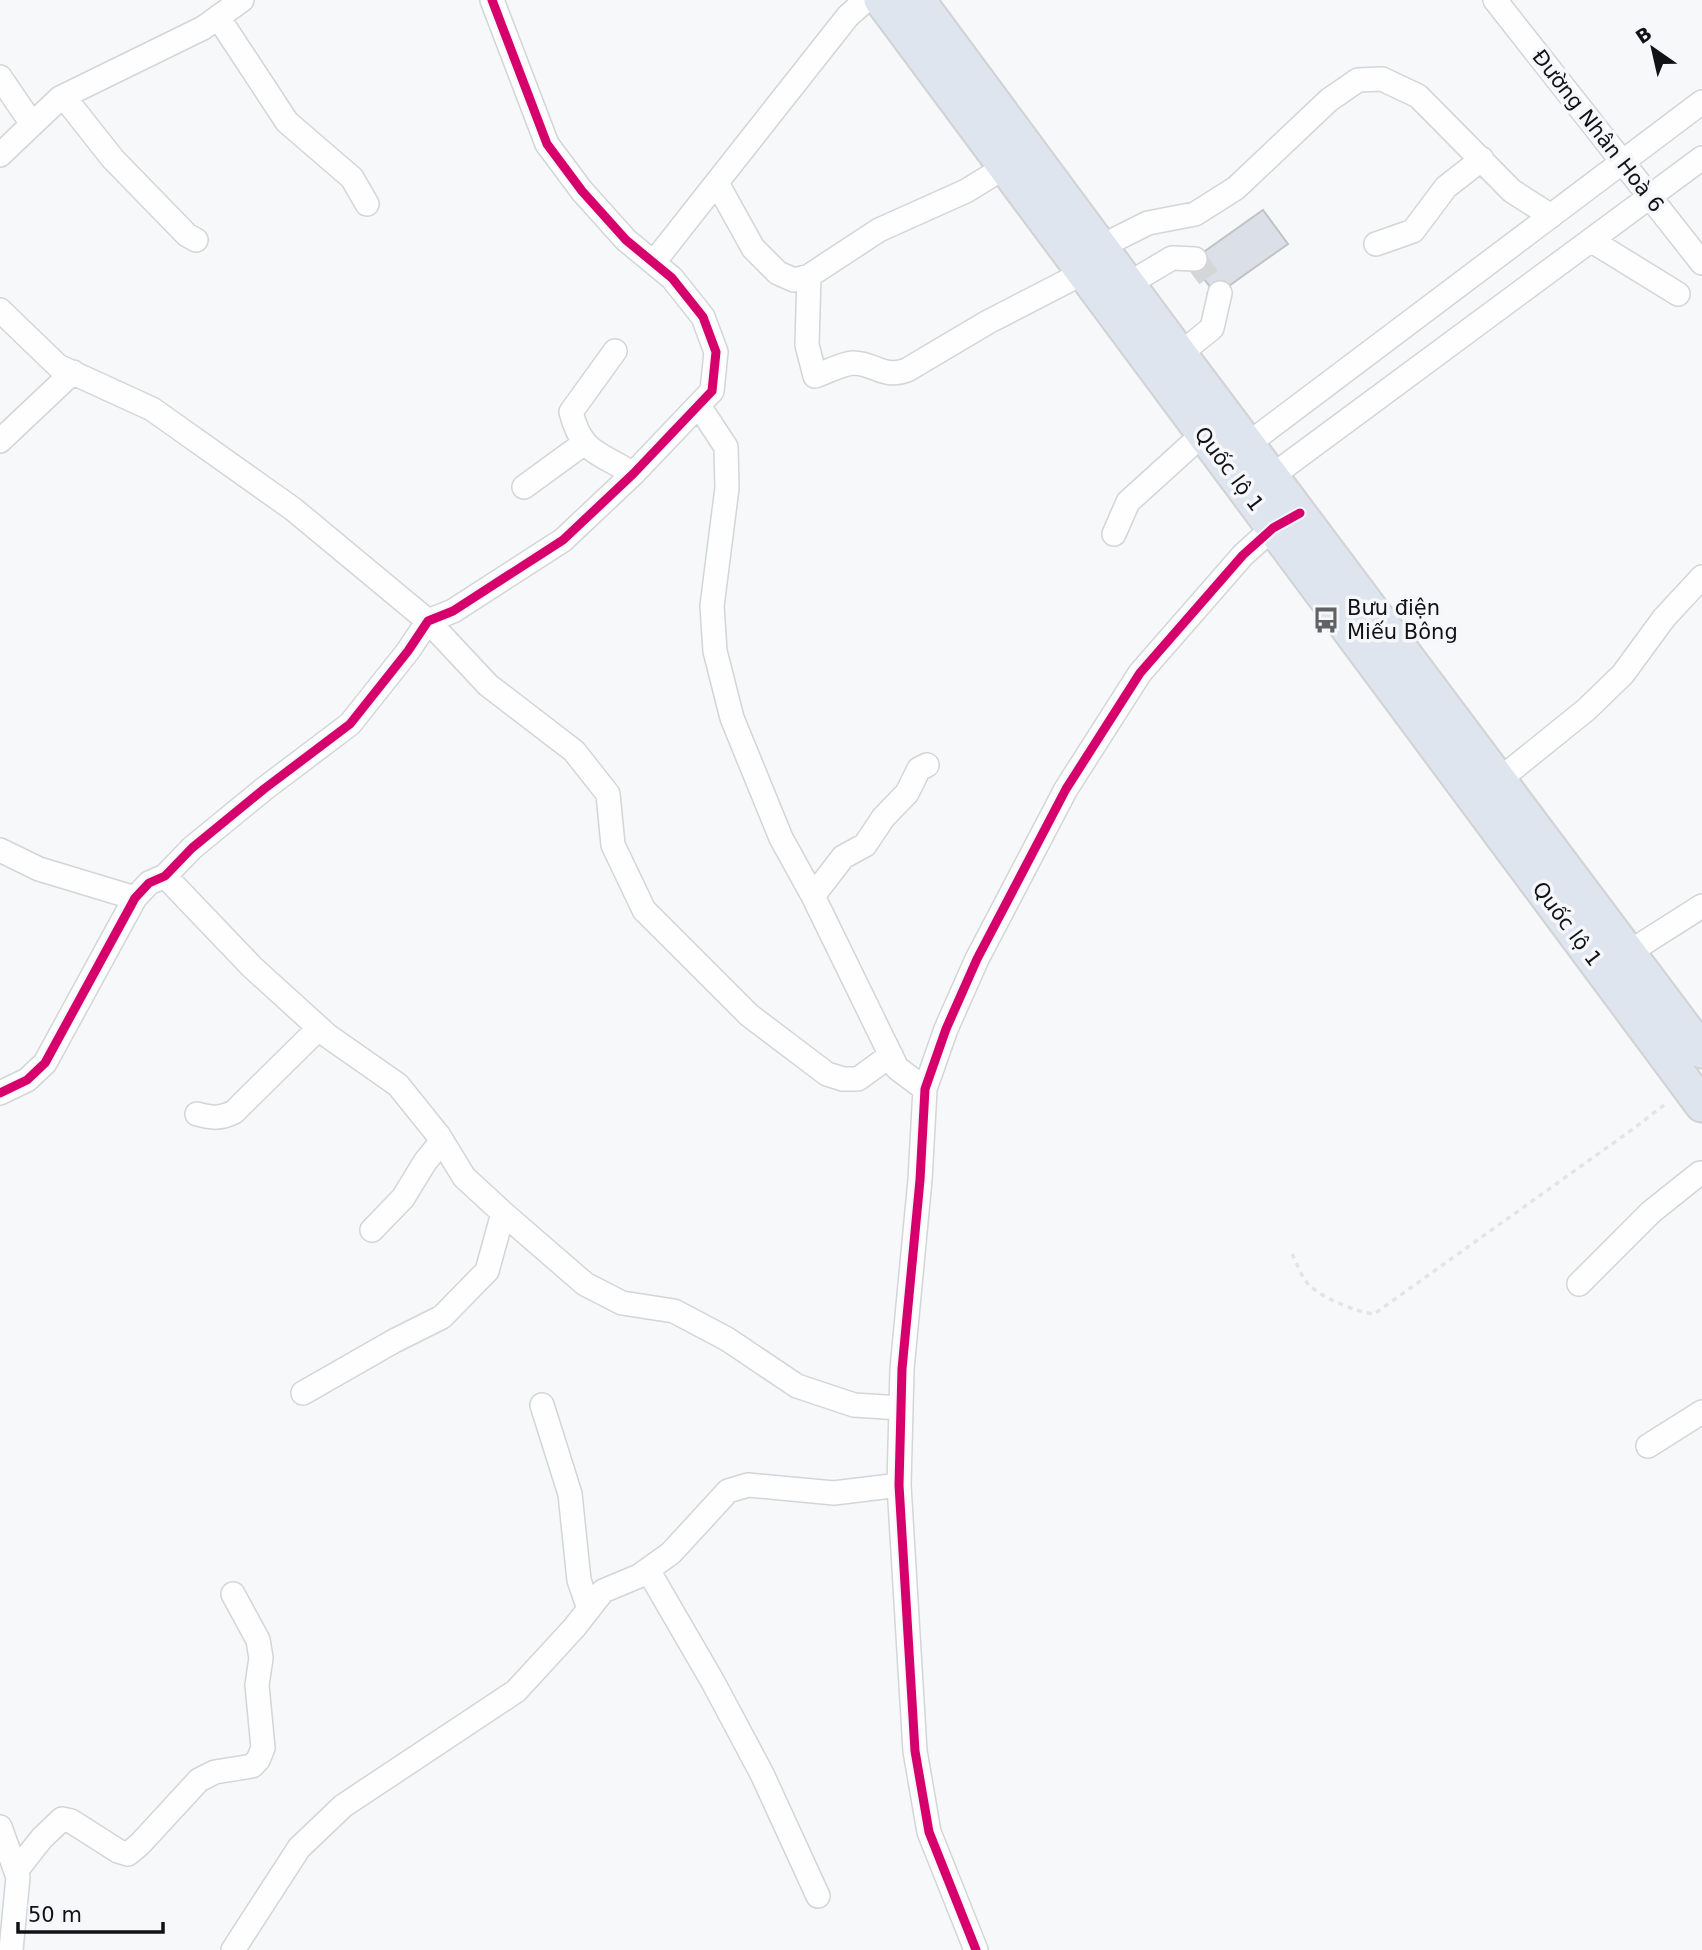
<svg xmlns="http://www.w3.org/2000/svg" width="1702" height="1950" font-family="'DejaVu Sans',sans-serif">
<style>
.building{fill:#dbe0e8;stroke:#c2c3c5;stroke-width:2}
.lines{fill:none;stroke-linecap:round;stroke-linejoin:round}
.minor-tunnel{stroke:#d4d6d8;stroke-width:23;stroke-dasharray:23 11;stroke-linecap:butt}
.minor-casing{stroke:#d3d5d6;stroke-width:26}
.highway-casing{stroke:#d1d2d3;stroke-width:37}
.path{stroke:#e3e4e4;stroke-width:3.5;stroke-dasharray:5 5;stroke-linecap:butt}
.minor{stroke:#fefefe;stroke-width:23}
.highway{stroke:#dfe5ef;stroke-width:33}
.cycleway-casing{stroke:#f5f7fb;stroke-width:13}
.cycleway{stroke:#d6006c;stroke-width:9}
.labels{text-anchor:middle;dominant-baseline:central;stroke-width:7;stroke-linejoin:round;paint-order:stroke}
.street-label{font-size:21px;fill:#121214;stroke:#f5f7fb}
.poi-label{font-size:21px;fill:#121214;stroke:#f5f7fb;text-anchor:start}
</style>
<rect width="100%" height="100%" fill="#f6f8fa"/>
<!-- building -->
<path class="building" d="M 1263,210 L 1288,244 L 1216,295 L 1191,261 Z"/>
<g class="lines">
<!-- minor-tunnel -->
<path class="minor-tunnel" d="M 1195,259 L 1220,293"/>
<!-- minor casing -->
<g class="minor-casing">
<path id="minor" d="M 1495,0 L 1702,263
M 218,17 L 287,122 L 352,178 L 367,204
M 0,77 L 32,124
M 64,97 L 113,159 L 187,235 L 196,240
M 0,155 L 60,98 L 203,28 L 242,0
M 717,183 L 753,248 L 778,273 L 794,280 L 809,276 L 879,230 L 966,191 L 1005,167
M 1592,241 L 1678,294
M 1376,244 L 1413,231 L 1446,187 L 1482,159
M 1100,247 L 1148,223 L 1195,214 L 1236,188 L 1329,100 L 1358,80 L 1382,79 L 1418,96 L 1512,191 L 1551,216
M 654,262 L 848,16 L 866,0
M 809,276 L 807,345 L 815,376 C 827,372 841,364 853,363 C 875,363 883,379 907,370 L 988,322 L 1083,273
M 1118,290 L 1172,258 L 1195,259
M 0,310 L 58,366 L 152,409 L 293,509 L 428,621 L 488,685 L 574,751 L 608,794 L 613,845 L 644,910 L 749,1015 L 827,1074 L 843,1079 L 858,1079 L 891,1055
M 615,351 L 571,412 C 582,455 600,452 633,474
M 1180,354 L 1212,328 L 1220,293
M 699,406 L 726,447 L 727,488 L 712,606 L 715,651 L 732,718 L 781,838 L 813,896 L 897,1068 L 925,1089
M 0,441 L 73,372
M 1248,444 L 1702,102
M 1272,476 L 1702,158
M 524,487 L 583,444
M 1114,534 L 1128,502 L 1203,434
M 1499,780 L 1587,709 L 1623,674 L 1664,618 L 1702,577
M 0,850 L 39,869 L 135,898
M 165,876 L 252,967 L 328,1036 L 398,1085 L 439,1136 L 464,1177 L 503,1213 L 585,1284 L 622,1303 L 674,1311 L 727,1339 L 797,1386 L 854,1405 L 901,1408
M 813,896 L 843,857 L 865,845 L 883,818 L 907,793 L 919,769 L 927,765
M 1628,953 L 1702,906
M 0,1093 L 27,1080 L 45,1063 L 135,898 L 149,883 L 165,876 L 192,848 L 264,789 L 350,724 L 408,651 L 428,621 L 453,611 L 563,540 L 633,474 L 712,391 L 716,352 L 703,317 L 672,278 L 626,240 L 582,191 L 547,144 L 492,0
M 197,1114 C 212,1118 220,1119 234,1112 L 319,1028
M 372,1230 L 403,1198 L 425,1162 L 442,1141
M 1579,1284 L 1651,1212 L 1700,1173
M 303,1393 L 394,1341 L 442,1317 L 487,1271 L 503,1213
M 542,1405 L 570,1494 L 579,1580 L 589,1609
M 1648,1446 L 1702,1412
M 648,1570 L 713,1682 L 762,1774 L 818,1896
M 0,1827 L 18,1877 L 11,1950
M 16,1871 L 42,1838 L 62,1819 L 71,1821 L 118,1851 L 128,1854 L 140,1844 L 199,1780 L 215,1772 L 252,1766 L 258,1760 L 263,1748 L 257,1685 L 261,1658 L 258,1640 L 233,1594
M 233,1950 L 299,1848 L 343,1806 L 516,1691 L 574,1628 L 603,1591 L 639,1576 L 671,1553 L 728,1491 L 748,1485 L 834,1493 L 899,1485
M 976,1950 L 929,1832 L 915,1751 L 899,1485 L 902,1369 L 920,1180 L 925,1089 L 946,1029 L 977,959 L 1066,789 L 1140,673 L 1243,555 L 1273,528 L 1286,521"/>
</g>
<!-- highway casing -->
<g class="highway-casing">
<path id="highway" d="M 881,0 L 1702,1105
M 918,0 L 1182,357 L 1702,1051"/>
</g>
<!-- path -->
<path class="path" d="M 1292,1254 C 1297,1263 1301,1276 1308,1284 C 1320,1297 1356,1312 1374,1314 L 1633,1129 L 1668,1102"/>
<!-- minor -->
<use href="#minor" class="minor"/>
<!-- highway -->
<use href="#highway" class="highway"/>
<!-- cycleway casing -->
<g class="cycleway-casing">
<path id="cycleway" d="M 0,1093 L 27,1080 L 45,1063 L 135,898 L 149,883 L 165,876 L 192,848 L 264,789 L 350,724 L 408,651 L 428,621 L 453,611 L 563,540 L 633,474 L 712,391 L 716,352 L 703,317 L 672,278 L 626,240 L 582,191 L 547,144 L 492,0
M 976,1950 L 929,1832 L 915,1751 L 899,1485 L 902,1369 L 920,1180 L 925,1089 L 946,1029 L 977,959 L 1066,789 L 1140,673 L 1243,555 L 1273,528 L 1300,513"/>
</g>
<!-- cycleway -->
<use href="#cycleway" class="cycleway"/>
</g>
<!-- icons -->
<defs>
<g id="bus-bare" transform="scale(2.1)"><path d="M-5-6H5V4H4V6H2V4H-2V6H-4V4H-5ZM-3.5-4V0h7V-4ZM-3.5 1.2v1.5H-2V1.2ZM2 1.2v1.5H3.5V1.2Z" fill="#626264" stroke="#f5f7fb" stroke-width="2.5" paint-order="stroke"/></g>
</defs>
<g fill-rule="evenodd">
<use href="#bus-bare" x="1326" y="620"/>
</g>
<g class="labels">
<!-- street labels -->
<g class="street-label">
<text transform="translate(1598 131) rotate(52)">Đường Nhân Hoà 6</text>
<text transform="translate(1229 469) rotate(53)">Quốc lộ 1</text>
<text transform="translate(1567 924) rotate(53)">Quốc lộ 1</text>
</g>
<!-- poi labels -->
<g class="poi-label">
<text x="1347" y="608">Bưu điện<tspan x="1347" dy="24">Miếu Bông</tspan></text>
</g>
</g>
<!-- north arrow -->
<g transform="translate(1653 49) rotate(326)" stroke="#f5f7fb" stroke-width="5" paint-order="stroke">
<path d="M0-5L12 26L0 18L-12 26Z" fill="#121214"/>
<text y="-10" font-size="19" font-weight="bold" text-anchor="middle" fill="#121214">B</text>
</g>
<!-- scale -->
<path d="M18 1922v10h145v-10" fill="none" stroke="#121214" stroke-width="3.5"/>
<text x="28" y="1922" font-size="21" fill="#121214" stroke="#f5f7fb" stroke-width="5" paint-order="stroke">50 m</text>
</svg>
